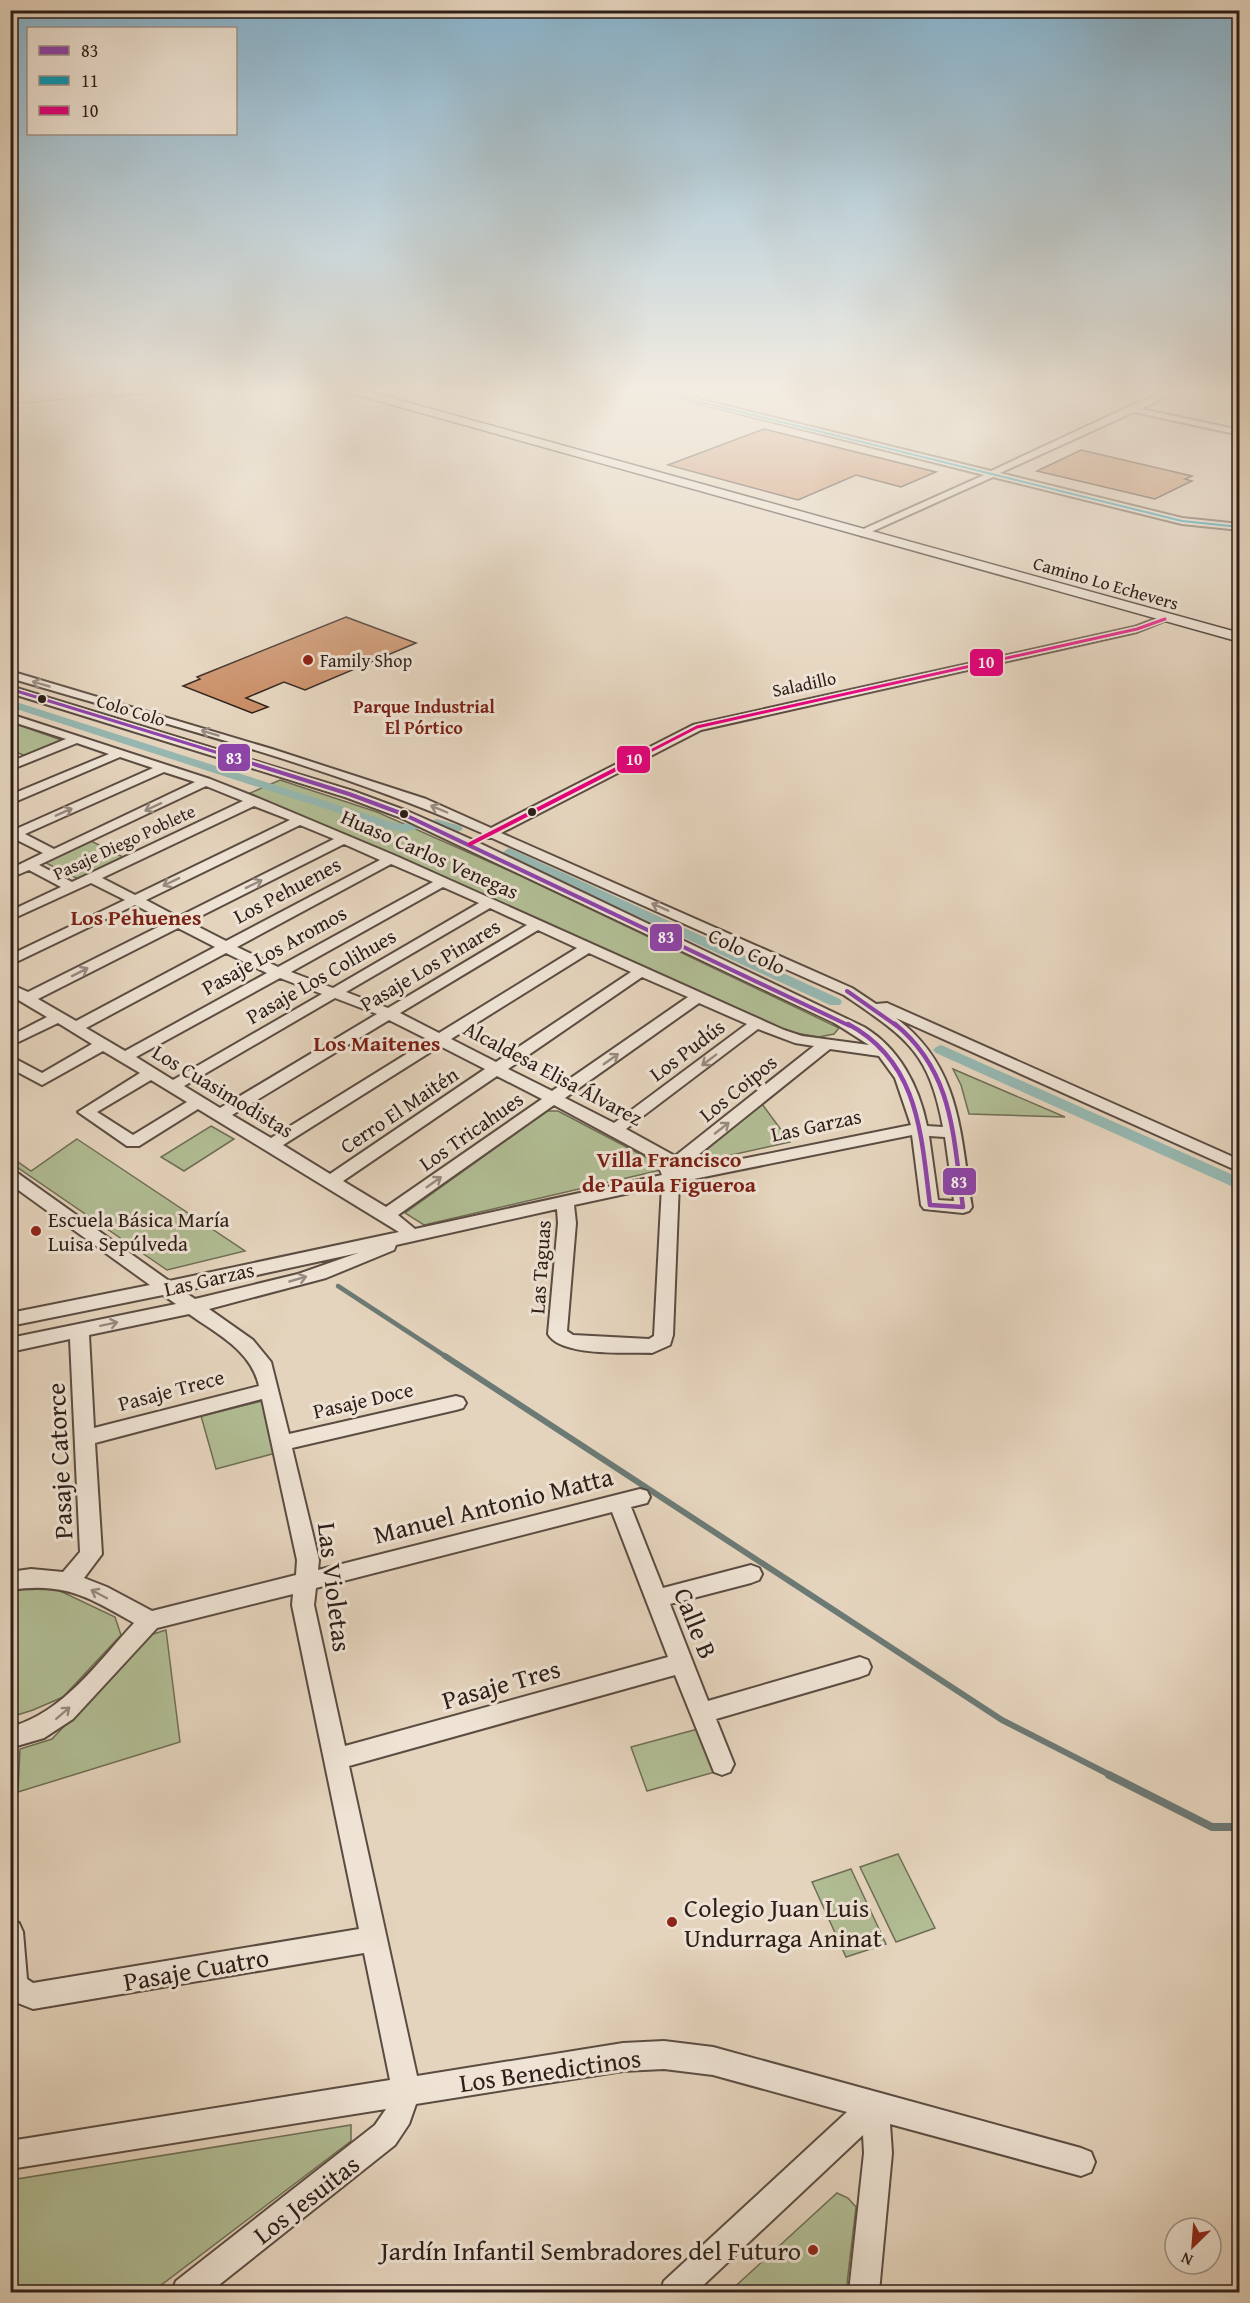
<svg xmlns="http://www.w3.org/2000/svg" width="1250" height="2303" font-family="'Gentium Book Plus',serif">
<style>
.green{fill:#b1bd94;stroke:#6f6e56;stroke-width:1.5}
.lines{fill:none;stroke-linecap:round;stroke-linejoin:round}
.stream-far2{stroke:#6c7a75;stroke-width:4.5}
.stream-far1{stroke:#6c7a75;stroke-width:6}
.stream{stroke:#6c7a75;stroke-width:8}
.canal{fill:#96b8b2;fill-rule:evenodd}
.building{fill:#c98d65;stroke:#2d1e19;stroke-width:1.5}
.street-casing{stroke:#5b4c42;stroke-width:4}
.secondary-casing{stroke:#2d1e19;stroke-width:3}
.highway-casing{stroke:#2d1e19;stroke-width:2}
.street{fill:#eee3d4;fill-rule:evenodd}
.secondary{fill:#eee3d4;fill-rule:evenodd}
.highway{fill:#e2ba7e;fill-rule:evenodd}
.bus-1-far2-casing{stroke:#eee3d4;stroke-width:6}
.bus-1-far1-casing{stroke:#eee3d4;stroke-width:8}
.bus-1-casing{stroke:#eee3d4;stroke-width:9}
.bus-2-casing{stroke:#eee3d4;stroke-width:4.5}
.bus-3-far1-casing{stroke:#eee3d4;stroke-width:6}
.bus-3-casing{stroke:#eee3d4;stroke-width:8}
.bus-1-far2{stroke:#8e44ad;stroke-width:3}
.bus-1-far1{stroke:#8e44ad;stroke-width:4}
.bus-1{stroke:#8e44ad;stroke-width:4.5}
.bus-2{stroke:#049bbc;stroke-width:2}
.bus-3-far1{stroke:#e5007d;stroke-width:3}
.bus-3{stroke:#e5007d;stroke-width:4}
.oneway{stroke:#978a80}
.poi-dot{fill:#8f2418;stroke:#eee3d4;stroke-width:2}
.bus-dot{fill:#2d1e19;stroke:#eee3d4;stroke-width:2}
.labels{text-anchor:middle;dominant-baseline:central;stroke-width:6;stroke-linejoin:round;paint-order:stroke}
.far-street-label{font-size:18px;fill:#2d1e19;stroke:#eee3d4}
.far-poi-label{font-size:18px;fill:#2d1e19;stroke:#eee3d4;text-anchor:start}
.far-neighbourhood-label{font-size:18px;font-weight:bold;fill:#7a1f14;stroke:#eee3d4}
.street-label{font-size:21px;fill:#2d1e19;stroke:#eee3d4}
.poi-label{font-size:21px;fill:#2d1e19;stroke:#eee3d4;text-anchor:start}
.neighbourhood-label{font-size:22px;font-weight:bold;fill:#7a1f14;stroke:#eee3d4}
.near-street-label{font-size:26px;fill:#2d1e19;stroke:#eee3d4}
.near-poi-label{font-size:26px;fill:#2d1e19;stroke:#eee3d4;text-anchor:start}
.line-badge{stroke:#eee3d4;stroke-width:2}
.badge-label{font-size:16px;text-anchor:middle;font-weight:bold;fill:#fff}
</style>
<rect width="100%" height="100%" fill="#e5d4bd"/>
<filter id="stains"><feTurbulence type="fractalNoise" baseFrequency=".00333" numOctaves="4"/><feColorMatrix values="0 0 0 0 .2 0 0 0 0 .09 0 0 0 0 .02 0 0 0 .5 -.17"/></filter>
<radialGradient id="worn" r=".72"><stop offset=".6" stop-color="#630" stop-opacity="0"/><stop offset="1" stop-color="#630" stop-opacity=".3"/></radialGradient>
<!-- green -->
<path class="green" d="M 11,722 L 64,741 L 28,757 L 11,750 Z
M 280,780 L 377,812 L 519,875 L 839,1028 L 834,1034 L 819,1037 L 789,1032 L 248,794 Z
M 89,840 L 123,857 L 78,879 L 44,862 Z
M 953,1069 L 1065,1117 L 969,1114 L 961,1085 Z
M 762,1104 L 790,1142 L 700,1162 L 695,1159 Z
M 547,1111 L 558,1111 L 659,1164 L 661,1170 L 424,1225 L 405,1213 Z
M 211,1126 L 234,1139 L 184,1171 L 161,1157 Z
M 77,1139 L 245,1251 L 167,1270 L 11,1163 L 11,1157 L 31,1171 Z
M 266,1400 L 276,1453 L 216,1469 L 201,1416 Z
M 22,1589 L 56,1589 L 115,1617 L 121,1635 L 63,1697 L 33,1710 L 11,1717 L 10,1591 Z
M 166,1630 L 180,1742 L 18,1792 L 20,1749 L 52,1739 L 150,1635 Z
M 698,1729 L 715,1772 L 647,1791 L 631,1747 Z
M 898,1854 L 935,1928 L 896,1942 L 860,1867 Z
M 851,1869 L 886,1944 L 846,1957 L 812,1882 Z
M 351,2125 L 351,2141 L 152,2292 L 11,2292 L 11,2180 Z
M 837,2193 L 848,2198 L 856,2207 L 846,2292 L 729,2292 Z"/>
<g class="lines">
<!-- stream-far2 -->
<path class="stream-far2" d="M 338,1286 L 448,1358"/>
<!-- stream-far1 -->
<path class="stream-far1" d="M 445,1356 L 1002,1720 L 1112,1776"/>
<!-- stream -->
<path class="stream" d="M 1109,1775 L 1212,1827 L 1240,1827"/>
<!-- canal -->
<path class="canal" d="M 10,700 L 394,823 L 404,824 L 414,822 L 420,826 L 418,829 L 404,832 L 388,829 L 10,707 Z
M 436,819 L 461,826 L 463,829 L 457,833 L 432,826 L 430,823 Z
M 509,848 L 840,999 L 842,1002 L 840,1005 L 830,1005 L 504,855 L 503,852 Z
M 941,1045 L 1240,1178 L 1240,1190 L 936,1053 L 933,1050 L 936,1047 Z"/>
</g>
<!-- building -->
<path class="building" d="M 764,429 L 936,472 L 901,487 L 856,475 L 798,500 L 668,465 Z
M 1081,450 L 1192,476 L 1185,479 L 1192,481 L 1155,499 L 1037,471 Z
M 346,617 L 416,643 L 305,690 L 284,682 L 246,698 L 268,707 L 252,713 L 183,686 L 200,679 L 197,677 Z"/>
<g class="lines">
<!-- street casing -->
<g class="street-casing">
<path id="street" d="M 636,387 L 649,387 L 991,471 L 1128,407 L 1177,387 L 1187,387 L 1141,409 L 1240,430 L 1240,435 L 1134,412 L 1000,473 L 1182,518 L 1240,524 L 1240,530 L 1182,524 L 993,477 L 862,536 L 857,533 L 859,531 L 984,475 Z
M 1163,616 L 1172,618 L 1137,632 L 701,730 L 501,833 L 852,988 L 876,1004 L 887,1003 L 1240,1160 L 1240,1172 L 896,1018 C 961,1067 960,1133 972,1207 L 969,1211 L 963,1213 L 924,1209 L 921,1205 L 912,1135 L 679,1182 L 673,1335 L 670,1345 L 652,1353 C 627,1352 561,1357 548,1334 L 558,1223 L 557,1209 L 396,1245 L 394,1250 L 326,1278 L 209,1309 L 253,1340 L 271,1362 L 289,1434 L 456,1396 L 463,1398 L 466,1403 L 463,1408 L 456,1410 L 292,1448 L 319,1560 L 318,1570 L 640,1489 L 647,1491 L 650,1497 L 647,1503 L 631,1507 L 663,1588 L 751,1565 L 759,1568 L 762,1574 L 759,1580 L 751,1583 L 670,1604 L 708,1701 L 860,1657 L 868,1660 L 871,1667 L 868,1674 L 860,1677 L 716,1719 L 734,1764 L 730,1772 L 722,1775 L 714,1772 L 675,1675 L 349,1766 L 417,2076 L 623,2043 L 664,2041 L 713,2047 L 1081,2148 L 1091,2152 L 1095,2162 L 1091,2172 L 1081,2176 L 890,2124 L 892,2153 L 879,2292 L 849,2292 L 864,2153 L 863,2135 L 696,2292 L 660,2292 L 664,2281 L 847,2112 L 713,2075 L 664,2069 L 623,2071 L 416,2104 L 409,2124 L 395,2145 L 210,2292 L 172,2292 L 176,2281 L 375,2125 L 386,2109 L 10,2169 L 10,2141 L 390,2080 L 364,1953 L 33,2009 L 10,2000 L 10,1920 L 19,1923 L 23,1932 L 27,1979 L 33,1983 L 359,1929 L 292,1605 L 293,1594 L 157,1628 L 73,1719 L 44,1738 L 10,1748 L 10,1727 C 62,1714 99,1661 134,1623 C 88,1597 65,1582 10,1590 L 10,1572 L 31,1569 L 63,1572 L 80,1552 L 70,1339 L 10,1352 L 10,1338 L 176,1304 L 163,1295 L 10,1326 L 10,1313 L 150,1285 L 10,1184 L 10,1171 L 16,1172 L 169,1281 L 399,1232 L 198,1109 L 139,1146 L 127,1146 L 78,1112 L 140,1073 L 103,1051 L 42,1085 L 10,1068 L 10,1056 L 42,1073 L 92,1044 L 58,1023 L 10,1046 L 10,1036 L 47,1017 L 10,995 L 10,984 L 28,992 L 168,922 L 135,905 L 10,965 L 10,955 L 125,900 L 91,883 L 10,920 L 10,911 L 61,887 L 29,870 L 10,878 L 10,869 L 43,853 L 15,839 L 10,840 L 10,827 L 16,829 L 153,768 L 120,757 L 10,804 L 10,795 L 109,754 L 77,743 L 10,770 L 10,762 L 66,739 L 10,721 L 10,714 L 210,779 L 258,798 L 396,856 L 784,1030 L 802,1036 L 869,1045 L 833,1022 L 399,817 L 345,797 L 10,693 L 10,686 L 353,791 L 407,811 L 475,841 L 864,1027 C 899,1048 919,1086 927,1126 L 943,1127 C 929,1050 905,1037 844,995 L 492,838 L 482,838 L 482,833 C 331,766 168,725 10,678 L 10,671 L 272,749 L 426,799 L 491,828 L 693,725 L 1134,627 ZM 164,772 L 195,782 L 54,849 L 25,834 ZM 206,786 L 243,801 L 72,882 L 39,865 ZM 254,806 L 290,820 L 135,895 L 102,878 ZM 300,825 L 334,839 L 178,917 L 146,900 ZM 344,844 L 380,860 L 226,941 L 189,922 ZM 391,864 L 433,882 L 278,967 L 237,947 ZM 443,887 L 479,903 L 333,988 L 291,972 ZM 490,908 L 527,925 L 388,1008 L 346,992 ZM 178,928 L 215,947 L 76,1021 L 38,999 ZM 538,930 L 577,948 L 439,1033 L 400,1013 ZM 226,953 L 267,973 L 125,1051 L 86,1028 ZM 589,953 L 631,972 L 496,1062 L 451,1039 ZM 642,977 L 688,997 L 552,1091 L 508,1069 ZM 280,978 L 322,994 L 173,1080 L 136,1057 ZM 335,998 L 377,1014 L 220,1108 L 184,1086 ZM 699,1003 L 747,1024 L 614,1123 L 565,1098 ZM 389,1020 L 429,1040 L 271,1138 L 232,1115 ZM 758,1029 L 795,1043 L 814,1046 L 675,1156 L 626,1129 ZM 440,1046 L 485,1069 L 330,1174 L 283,1145 ZM 830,1049 L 879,1056 L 895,1078 L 911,1125 L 697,1168 L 688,1163 ZM 497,1076 L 542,1099 L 386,1207 L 343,1181 ZM 151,1080 L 187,1102 L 133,1135 L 97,1112 ZM 554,1105 L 663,1164 L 659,1168 L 662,1175 L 415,1229 L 398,1215 ZM 929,1136 L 945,1137 L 954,1201 L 938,1200 ZM 662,1186 L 654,1336 L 649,1339 L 573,1335 L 567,1331 L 576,1223 L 574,1205 ZM 358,1253 L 298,1274 L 195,1299 L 183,1291 ZM 189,1314 C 217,1334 251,1350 259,1386 L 94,1428 L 89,1335 ZM 262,1399 L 297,1560 L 296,1575 L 152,1611 L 107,1587 L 84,1578 L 102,1554 L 95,1443 ZM 612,1512 L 668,1657 L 345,1746 L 314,1605 L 316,1588 Z"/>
</g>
<!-- secondary casing -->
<g class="secondary-casing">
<path id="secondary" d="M 10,387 L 41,387 L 36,390 L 10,392 Z
M 141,387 L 181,387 L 176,390 L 111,396 L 106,393 L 111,390 Z
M 335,387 L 352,387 L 1240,633 L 1240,642 L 336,389 Z"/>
</g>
<!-- highway casing -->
<g class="highway-casing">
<path id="highway" d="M 98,387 L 148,387 L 141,391 L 10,404 L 10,396 Z"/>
</g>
<!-- street -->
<use href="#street" class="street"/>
<!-- secondary -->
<use href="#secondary" class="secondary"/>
<!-- highway -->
<use href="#highway" class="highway"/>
<!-- bus-1-far2 casing -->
<g class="bus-1-far2-casing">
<path id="bus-1-far2" d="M 10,689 L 248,762"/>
</g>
<!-- bus-1-far1 casing -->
<g class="bus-1-far1-casing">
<path id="bus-1-far1" d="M 244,761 L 349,794 L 403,814 L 850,1026
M 847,991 L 897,1026"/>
</g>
<!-- bus-1 casing -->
<g class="bus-1-casing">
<path id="bus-1" d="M 848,1024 C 919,1062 921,1134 930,1205 L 963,1207 C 953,1137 954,1072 895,1024"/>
</g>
<!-- bus-2 casing -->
<g class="bus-2-casing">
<path id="bus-2" d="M 640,387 L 1182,521 L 1240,527"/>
</g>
<!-- bus-3-far1 casing -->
<g class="bus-3-far1-casing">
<path id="bus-3-far1" d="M 629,762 L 697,727 L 1137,629 L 1165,619"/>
</g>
<!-- bus-3 casing -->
<g class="bus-3-casing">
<path id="bus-3" d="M 470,844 L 632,761"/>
</g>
<!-- bus-1-far2 -->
<use href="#bus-1-far2" class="bus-1-far2"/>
<!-- bus-1-far1 -->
<use href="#bus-1-far1" class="bus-1-far1"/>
<!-- bus-1 -->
<use href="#bus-1" class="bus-1"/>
<!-- bus-2 -->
<use href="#bus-2" class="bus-2"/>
<!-- bus-3-far1 -->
<use href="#bus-3-far1" class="bus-3-far1"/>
<!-- bus-3 -->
<use href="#bus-3" class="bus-3"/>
</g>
<!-- one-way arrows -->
<defs><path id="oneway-shaft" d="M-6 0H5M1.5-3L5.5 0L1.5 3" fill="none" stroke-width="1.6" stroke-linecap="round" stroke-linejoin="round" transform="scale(1.5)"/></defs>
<g class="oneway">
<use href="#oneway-shaft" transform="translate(41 684) rotate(-164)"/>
<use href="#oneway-shaft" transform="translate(210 733) rotate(-163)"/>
<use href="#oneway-shaft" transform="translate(153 807) rotate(155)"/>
<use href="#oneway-shaft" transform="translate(439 809) rotate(-157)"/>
<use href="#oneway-shaft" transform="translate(64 812) rotate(-24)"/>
<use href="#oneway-shaft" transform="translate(171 882) rotate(154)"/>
<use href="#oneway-shaft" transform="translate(254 884) rotate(-26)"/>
<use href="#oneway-shaft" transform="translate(660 907) rotate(-156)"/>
<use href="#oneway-shaft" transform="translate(80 972) rotate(-27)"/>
<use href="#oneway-shaft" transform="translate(611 1059) rotate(-35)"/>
<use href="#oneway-shaft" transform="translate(709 1060) rotate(143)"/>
<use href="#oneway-shaft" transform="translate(722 1128) rotate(-38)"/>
<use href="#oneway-shaft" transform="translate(434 1182) rotate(-35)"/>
<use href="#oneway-shaft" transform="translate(298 1279) rotate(-16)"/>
<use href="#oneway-shaft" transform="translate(109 1324) rotate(-12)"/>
<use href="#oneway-shaft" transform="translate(99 1594) rotate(-152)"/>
<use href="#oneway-shaft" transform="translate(63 1713) rotate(-41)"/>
</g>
<!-- sky -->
<linearGradient id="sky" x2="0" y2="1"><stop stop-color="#87b6d2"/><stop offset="0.55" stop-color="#f3ece1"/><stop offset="1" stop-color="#f3ece1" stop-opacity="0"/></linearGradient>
<rect width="1250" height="709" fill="url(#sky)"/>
<!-- markers -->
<g class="poi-dot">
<circle cx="308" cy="660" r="6"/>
<circle cx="36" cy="1231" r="6"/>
<circle cx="672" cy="1922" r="6"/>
<circle cx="813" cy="2250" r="6"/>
</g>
<g class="bus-dot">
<circle cx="42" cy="699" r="5"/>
<circle cx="532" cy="812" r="5"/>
<circle cx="404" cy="814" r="5"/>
</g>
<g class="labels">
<!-- far-street labels -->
<g class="far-street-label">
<text transform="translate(1106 583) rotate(16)">Camino Lo Echevers</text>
<text transform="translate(804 684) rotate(-12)">Saladillo</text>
<text transform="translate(131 710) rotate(17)">Colo Colo</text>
<text transform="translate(124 842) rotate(-25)">Pasaje Diego Poblete</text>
</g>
<!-- far-poi labels -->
<g class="far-poi-label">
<text x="320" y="660">Family Shop</text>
</g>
<!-- far-neighbourhood labels -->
<g class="far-neighbourhood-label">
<text x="424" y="706">Parque Industrial<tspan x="424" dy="21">El Pórtico</tspan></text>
</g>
<!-- street labels -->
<g class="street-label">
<text transform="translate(430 854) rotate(24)">Huaso Carlos Venegas</text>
<text transform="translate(287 890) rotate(-28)">Los Pehuenes</text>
<text transform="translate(274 950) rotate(-29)">Pasaje Los Aromos</text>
<text transform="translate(747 951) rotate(25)">Colo Colo</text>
<text transform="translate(430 965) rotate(-31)">Pasaje Los Pinares</text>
<text transform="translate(321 976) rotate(-30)">Pasaje Los Colihues</text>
<text transform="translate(687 1050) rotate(-37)">Los Pudús</text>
<text transform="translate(553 1073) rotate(28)">Alcaldesa Elisa Álvarez</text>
<text transform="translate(738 1088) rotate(-39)">Los Coipos</text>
<text transform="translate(223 1091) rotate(31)">Los Cuasimodistas</text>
<text transform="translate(399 1110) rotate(-34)">Cerro El Maitén</text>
<text transform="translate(816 1125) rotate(-12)">Las Garzas</text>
<text transform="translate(471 1131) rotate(-35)">Los Tricahues</text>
<text transform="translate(540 1267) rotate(-86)">Las Taguas</text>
<text transform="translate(209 1279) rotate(-13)">Las Garzas</text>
<text transform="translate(171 1390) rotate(-15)">Pasaje Trece</text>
<text transform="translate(363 1400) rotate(-13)">Pasaje Doce</text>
</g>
<!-- poi labels -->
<g class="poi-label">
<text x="48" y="1219">Escuela Básica María<tspan x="48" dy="24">Luisa Sepúlveda</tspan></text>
</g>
<!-- neighbourhood labels -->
<g class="neighbourhood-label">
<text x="136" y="917">Los Pehuenes</text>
<text x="377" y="1043">Los Maitenes</text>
<text x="669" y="1159">Villa Francisco<tspan x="669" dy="25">de Paula Figueroa</tspan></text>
</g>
<!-- near-street labels -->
<g class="near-street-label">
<text transform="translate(59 1461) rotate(-93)">Pasaje Catorce</text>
<text transform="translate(493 1505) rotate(-14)">Manuel Antonio Matta</text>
<text transform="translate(335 1587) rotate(83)">Las Violetas</text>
<text transform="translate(696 1623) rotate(68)">Calle B</text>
<text transform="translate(501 1684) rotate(-16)">Pasaje Tres</text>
<text transform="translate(196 1969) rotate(-10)">Pasaje Cuatro</text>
<text transform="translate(550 2070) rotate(-8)">Los Benedictinos</text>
<text transform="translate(306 2199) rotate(-38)">Los Jesuitas</text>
</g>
<!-- near-poi labels -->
<g class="near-poi-label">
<text x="684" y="1907">Colegio Juan Luis<tspan x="684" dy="30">Undurraga Aninat</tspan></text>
<text x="801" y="2250" text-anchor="end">Jardín Infantil Sembradores del Futuro</text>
</g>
</g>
<g class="line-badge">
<rect x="969" y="648" width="35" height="29" rx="6" fill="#e5007d"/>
<rect x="217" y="743" width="34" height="29" rx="6" fill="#8e44ad"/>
<rect x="616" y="745" width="35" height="29" rx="6" fill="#e5007d"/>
<rect x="649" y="923" width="34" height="29" rx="6" fill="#8e44ad"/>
<rect x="942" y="1167" width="35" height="29" rx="6" fill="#8e44ad"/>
</g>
<g class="badge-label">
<text x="986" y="668">10</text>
<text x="234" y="764">83</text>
<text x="634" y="765">10</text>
<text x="666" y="943">83</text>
<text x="959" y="1188">83</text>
</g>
<!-- margin -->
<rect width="1250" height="2303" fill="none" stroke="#e5d4bd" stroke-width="36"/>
<rect x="12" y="12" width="1226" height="2279" fill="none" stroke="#2d1e19" stroke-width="3"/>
<rect x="18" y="18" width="1214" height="2267" fill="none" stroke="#2d1e19" stroke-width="1.5"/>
<!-- legend -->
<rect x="27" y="27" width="210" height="108" fill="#eee3d4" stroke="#a19489" stroke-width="1.5"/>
<rect x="39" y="46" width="30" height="9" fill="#8e44ad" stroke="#a19489" stroke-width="1.5"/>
<text x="81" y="57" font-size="18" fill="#2d1e19">83</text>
<rect x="39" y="76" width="30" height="9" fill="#049bbc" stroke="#a19489" stroke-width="1.5"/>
<text x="81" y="87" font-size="18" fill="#2d1e19">11</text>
<rect x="39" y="106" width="30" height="9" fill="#e5007d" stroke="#a19489" stroke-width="1.5"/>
<text x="81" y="117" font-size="18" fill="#2d1e19">10</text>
<!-- north arrow -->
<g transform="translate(1193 2246) rotate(205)"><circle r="28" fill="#eee3d4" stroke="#a19489" stroke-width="1.5"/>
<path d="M0-4.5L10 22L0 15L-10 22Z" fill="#8f2418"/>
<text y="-9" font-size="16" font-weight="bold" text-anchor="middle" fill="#2d1e19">N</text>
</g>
<rect width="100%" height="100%" filter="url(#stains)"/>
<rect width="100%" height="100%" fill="url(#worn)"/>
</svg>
